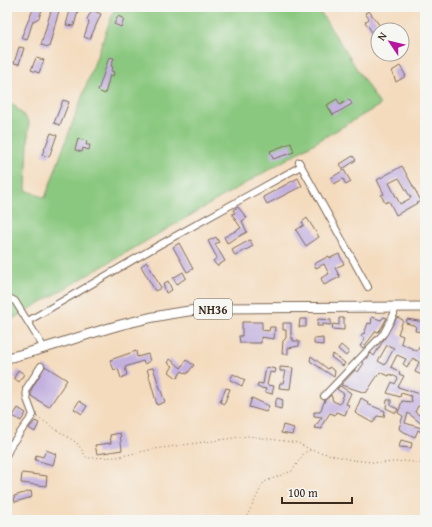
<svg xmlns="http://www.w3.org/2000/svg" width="432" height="527" font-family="'Gentium Book Plus',serif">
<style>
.green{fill:#8ac87f;stroke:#62794e}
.building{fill:#c3b0df;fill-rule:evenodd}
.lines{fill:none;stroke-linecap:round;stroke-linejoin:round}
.minor-casing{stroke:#7c6856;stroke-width:8}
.highway-casing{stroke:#7c6856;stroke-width:11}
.path{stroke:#7c6856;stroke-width:1;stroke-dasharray:1 3;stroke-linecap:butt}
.minor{stroke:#fff;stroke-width:6}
.highway{stroke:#fff;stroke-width:9}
.labels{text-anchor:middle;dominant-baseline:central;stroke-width:3.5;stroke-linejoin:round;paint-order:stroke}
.shield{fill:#f6f6f2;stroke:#73675e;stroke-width:1}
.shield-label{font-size:12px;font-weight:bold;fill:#3b2a1e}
</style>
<rect width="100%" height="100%" fill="#f6f6f2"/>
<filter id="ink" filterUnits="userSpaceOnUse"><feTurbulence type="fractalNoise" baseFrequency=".025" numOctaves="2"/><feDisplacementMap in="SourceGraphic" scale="8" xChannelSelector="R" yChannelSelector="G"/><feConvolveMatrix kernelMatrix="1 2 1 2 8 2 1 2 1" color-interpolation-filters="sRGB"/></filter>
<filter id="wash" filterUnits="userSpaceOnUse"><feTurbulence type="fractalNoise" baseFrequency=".012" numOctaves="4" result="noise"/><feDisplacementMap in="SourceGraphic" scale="16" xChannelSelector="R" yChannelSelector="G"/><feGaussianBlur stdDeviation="0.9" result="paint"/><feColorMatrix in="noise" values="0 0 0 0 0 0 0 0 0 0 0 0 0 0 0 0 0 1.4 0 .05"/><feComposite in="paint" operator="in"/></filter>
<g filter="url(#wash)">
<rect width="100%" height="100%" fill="#f4dbbe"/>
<!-- green -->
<path class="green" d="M 115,7 L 317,7 L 380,105 L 7,322 L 7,98 L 29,121 L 26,190 L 45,198 Z"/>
<g id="blocks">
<!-- building -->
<path class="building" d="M 34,7 L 43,7 L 39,18 L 33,21 L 27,40 L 21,38 Z
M 52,7 L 60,7 L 49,47 L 41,45 Z
M 71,7 L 79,7 L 74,26 L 66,25 Z
M 92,10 L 101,14 L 90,39 L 84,37 L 89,22 L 87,19 Z
M 369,11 L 380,26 L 372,32 L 365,22 L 369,19 L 365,13 Z
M 118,16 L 124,19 L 121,27 L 114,24 Z
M 19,47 L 24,48 L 19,64 L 14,63 Z
M 109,57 L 114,58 L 111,66 L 113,67 L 111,71 L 114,72 L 113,76 L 110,75 L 105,94 L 98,91 Z
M 36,58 L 44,60 L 39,73 L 31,70 Z
M 400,66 L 406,76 L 396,82 L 392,71 Z
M 337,99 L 340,105 L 349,99 L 352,104 L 333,115 L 327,105 Z
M 63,100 L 69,102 L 60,125 L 54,123 Z
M 51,133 L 57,135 L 49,157 L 42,155 Z
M 78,139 L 87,141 L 86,145 L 90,145 L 89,150 L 83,148 L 82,152 L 75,150 Z
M 291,143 L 294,152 L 273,159 L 270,151 Z
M 353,156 L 356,160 L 343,169 L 340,164 Z
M 402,166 L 421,201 L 396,215 L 389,201 L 385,203 L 381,195 L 384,194 L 377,180 ZM 399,178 L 411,198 L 400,204 L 389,183 Z
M 344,170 L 351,182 L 346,185 L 343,179 L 334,184 L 331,178 Z
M 298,178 L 302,186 L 267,204 L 263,197 Z
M 238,207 L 247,218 L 242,221 L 247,232 L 227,243 L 224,237 L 241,228 L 232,214 L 235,213 L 233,210 Z
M 307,218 L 319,237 L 306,246 L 296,230 L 304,225 L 302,222 Z
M 216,237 L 219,242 L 215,244 L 225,261 L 217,266 L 213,261 L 217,258 L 208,241 Z
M 250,240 L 253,246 L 235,256 L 232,250 Z
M 179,243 L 193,269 L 187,272 L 173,247 Z
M 339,254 L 344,264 L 335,268 L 340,277 L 324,285 L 321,278 L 329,274 L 324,264 L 316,268 L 314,264 L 329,256 L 330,258 Z
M 147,262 L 161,288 L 155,291 L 141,266 Z
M 183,272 L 186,278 L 177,284 L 173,278 Z
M 168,281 L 172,290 L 166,293 L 163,284 Z
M 372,317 L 381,320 L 384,317 L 387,318 L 380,330 L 378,332 L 376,331 L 363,348 L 360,346 L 365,339 L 361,336 L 363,333 L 364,334 L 368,323 L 371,324 Z
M 397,317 L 403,320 L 398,334 L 403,336 L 401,343 L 417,351 L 422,342 L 425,344 L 425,360 L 421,369 L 424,371 L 422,375 L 415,372 L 419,362 L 413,358 L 407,367 L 403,364 L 406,359 L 397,355 L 391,367 L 400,372 L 399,374 L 404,376 L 398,387 L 420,394 L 423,385 L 425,385 L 425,407 L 418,406 L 415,412 L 425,419 L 425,423 L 423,425 L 408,413 L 405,423 L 425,429 L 425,434 L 418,430 L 415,437 L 400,430 L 399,428 L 403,416 L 398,413 L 402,401 L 412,402 L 411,396 L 401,393 L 400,397 L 387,393 L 392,382 L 395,384 L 398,378 L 390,374 L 389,376 L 380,372 L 366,393 L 341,385 L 355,370 L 358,372 L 364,363 L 363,362 L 371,353 L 374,356 ZM 387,345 L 394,348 L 385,365 L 378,361 Z
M 339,318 L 344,318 L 344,330 L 332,329 L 333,324 L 339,325 Z
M 300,319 L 306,319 L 306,327 L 299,327 Z
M 318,319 L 331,320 L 331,325 L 323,324 L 323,326 L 317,326 Z
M 407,319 L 424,322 L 423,332 L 415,331 L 416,326 L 406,323 Z
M 242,322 L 262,322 L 262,330 L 269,331 L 270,327 L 275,327 L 274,339 L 261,337 L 261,343 L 240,343 L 239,336 L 242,336 Z
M 283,323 L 291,323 L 291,338 L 293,338 L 293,341 L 299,341 L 299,346 L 288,348 L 288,354 L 282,354 L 283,341 L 286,338 L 286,330 L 283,330 Z
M 323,338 L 323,345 L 314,344 L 314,339 Z
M 341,345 L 349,352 L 346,356 L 338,349 Z
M 136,351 L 137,357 L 148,354 L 150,361 L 144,364 L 143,361 L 125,367 L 127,375 L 121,378 L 118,369 L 114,370 L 110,360 Z
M 333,354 L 345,363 L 343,366 L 331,357 Z
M 311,356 L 328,369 L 329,367 L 335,371 L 334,377 L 310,361 Z
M 170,359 L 181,368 L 186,360 L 194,365 L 187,374 L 182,371 L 177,378 L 169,372 L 173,366 L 168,363 Z
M 45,366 L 67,380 L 49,407 L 31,396 L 31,390 Z
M 266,367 L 276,369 L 275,373 L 270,372 L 267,385 L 274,386 L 272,394 L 265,392 L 266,389 L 257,387 L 258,383 L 263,384 Z
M 280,367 L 293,368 L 290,389 L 279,388 L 280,383 L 283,383 L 286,371 L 280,371 Z
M 153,368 L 165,402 L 157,405 L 147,369 Z
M 18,370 L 24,374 L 19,382 L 14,378 Z
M 233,374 L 245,380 L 242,386 L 230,380 Z
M 340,386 L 351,393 L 346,404 L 349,405 L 345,415 L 336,412 L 335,415 L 330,413 L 322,425 L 322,429 L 314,428 L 316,424 L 317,424 L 322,417 L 314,416 L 314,412 L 320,412 L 325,400 L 331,395 L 333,401 L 340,404 L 344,394 L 337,389 Z
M 226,388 L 230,389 L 224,404 L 220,402 Z
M 252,398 L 269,406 L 266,412 L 249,407 Z
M 277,398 L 283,400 L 281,409 L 274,407 Z
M 361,398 L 368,402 L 367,404 L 385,411 L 384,417 L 377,416 L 373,423 L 355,413 Z
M 387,400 L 391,400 L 391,406 L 398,409 L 396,413 L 386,408 Z
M 79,401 L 87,406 L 82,414 L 74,409 Z
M 18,408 L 26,413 L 21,421 L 13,416 Z
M 35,421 L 39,423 L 35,432 L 29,428 Z
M 283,425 L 294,428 L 292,435 L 281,433 Z
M 120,433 L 122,450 L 97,454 L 95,445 L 111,443 L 110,435 Z
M 401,440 L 412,443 L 411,448 L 399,447 Z
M 46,450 L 56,454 L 53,465 L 35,460 L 36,455 L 43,457 Z
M 22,473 L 47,476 L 46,486 L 21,483 Z
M 31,491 L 32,497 L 15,502 L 14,496 Z"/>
</g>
</g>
<g filter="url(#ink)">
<use href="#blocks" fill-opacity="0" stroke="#7c6856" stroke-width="1"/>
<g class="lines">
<!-- minor casing -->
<g class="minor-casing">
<path id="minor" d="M 299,162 L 368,287
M 7,297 L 15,301 L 44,348
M 28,321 L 152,249 L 301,166
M 324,396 L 384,333 L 394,314 L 395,307
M 7,454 L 11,445 L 33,415 L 27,399 L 26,389 L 41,366"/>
</g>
<!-- highway casing -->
<g class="highway-casing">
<path id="highway" d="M 7,358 C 48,349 87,333 128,323 C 158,315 190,310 221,308 L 425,307"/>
</g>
<!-- path -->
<path class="path" d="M 37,417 L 77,443 L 87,458 L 117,457 L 154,449 L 248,436 L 298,443 L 311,450 L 352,460 L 382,463 L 406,461 L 425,464
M 245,520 L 264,482 L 292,471 L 304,453 L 310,450"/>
<!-- minor -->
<use href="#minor" class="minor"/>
<!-- highway -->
<use href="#highway" class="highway"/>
</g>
</g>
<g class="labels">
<!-- shield labels -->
<rect class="shield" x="194" y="299" width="38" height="20" rx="3"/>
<g class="shield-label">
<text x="213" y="309">NH36</text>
</g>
</g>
<!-- margin -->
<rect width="432" height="527" fill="none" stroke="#f6f6f2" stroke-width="24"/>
<!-- north arrow -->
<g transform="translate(390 42) rotate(305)"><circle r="19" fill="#f6f6f2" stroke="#aba49d"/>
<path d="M0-3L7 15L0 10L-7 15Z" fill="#b5179e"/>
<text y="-6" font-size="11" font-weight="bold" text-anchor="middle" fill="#3b2a1e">N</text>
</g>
<!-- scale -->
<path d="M282 497v6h70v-6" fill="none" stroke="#3b2a1e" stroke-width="2"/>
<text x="288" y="497" font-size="12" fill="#3b2a1e" stroke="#f6f6f2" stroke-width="3" paint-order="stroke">100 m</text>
</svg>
